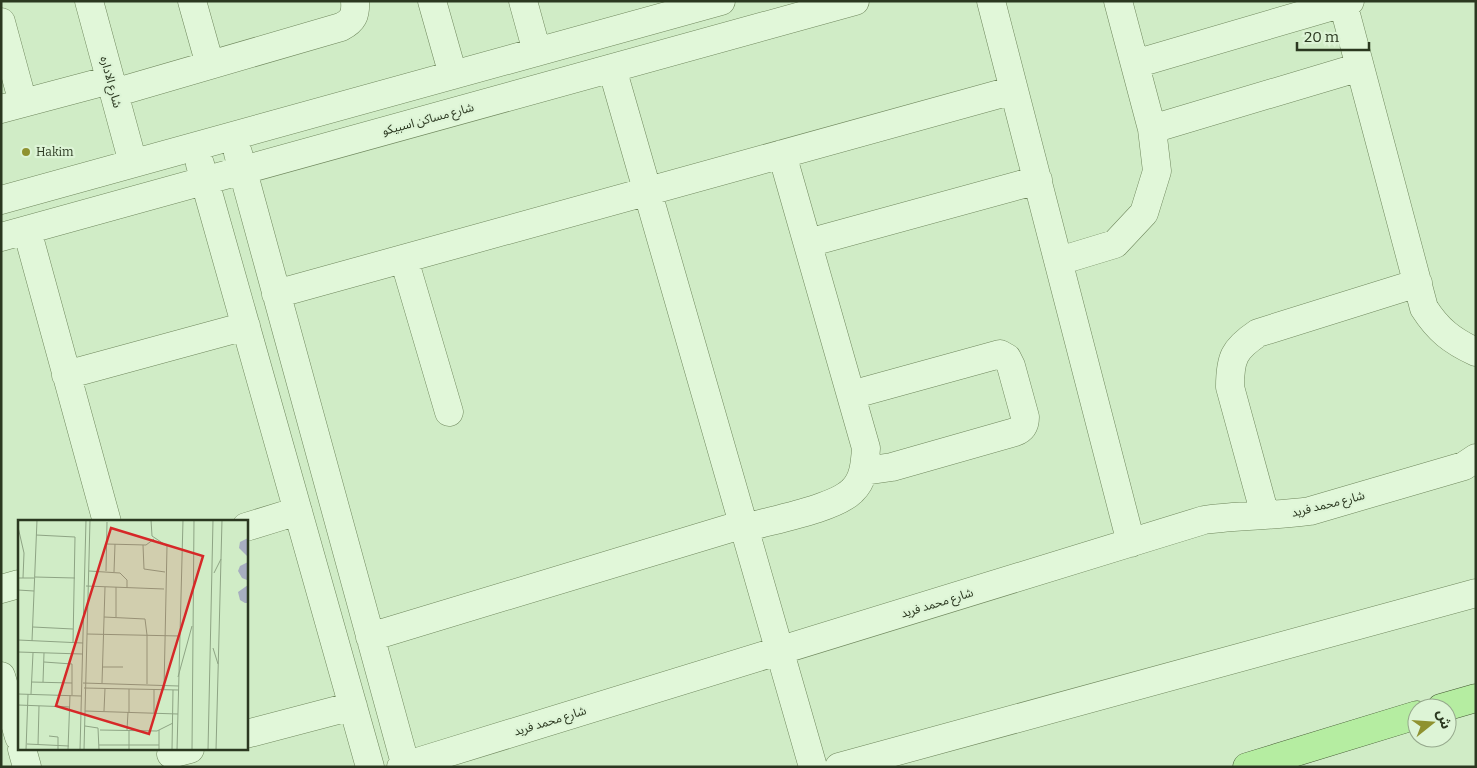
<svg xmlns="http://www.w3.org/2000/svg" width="1477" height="768" font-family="Bitter,'Noto Sans Arabic',serif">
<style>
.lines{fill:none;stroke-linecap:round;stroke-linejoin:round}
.minor-casing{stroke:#6f875d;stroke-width:29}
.major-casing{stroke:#425531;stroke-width:29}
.minor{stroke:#e1f7d9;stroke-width:28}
.major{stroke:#b5eda1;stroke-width:28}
.poi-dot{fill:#8f9230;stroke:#ddf4d6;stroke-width:2}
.labels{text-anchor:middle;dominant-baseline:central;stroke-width:4.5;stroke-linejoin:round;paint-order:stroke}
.street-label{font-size:12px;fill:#2b3820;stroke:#ddf4d6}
.poi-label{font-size:12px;fill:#2b3820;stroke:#ddf4d6;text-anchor:start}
.inset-road{fill:none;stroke:#8ea484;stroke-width:1}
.view{fill:#d62828;fill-opacity:0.15;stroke:#d62828;stroke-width:2.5}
.inset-edge{fill:none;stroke:#2b3820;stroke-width:2.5}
</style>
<rect width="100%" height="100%" fill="#d0ecc6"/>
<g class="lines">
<!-- minor casing -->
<g class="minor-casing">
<path id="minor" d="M 89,1 L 133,163
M 192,1 L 210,65
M 432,1 L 453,75
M 523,1 L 537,52
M 991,1 L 1131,543
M 1343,3 L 1424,308 C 1438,330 1452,341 1476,352
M 1,22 L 23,103
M 1135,64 L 1350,1
M 612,68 L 813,767
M 114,93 L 341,27 C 353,21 356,15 355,1
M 1,109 L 110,80
M 1152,129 L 1360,67
M 238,153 L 406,767
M 200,164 L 370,767
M 1,200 L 721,1
M 27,230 L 107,522
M 1,237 L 855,1
M 808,243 L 1038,180
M 404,259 L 449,412
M 1059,261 L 1115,244 L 1144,213 L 1157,171 L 1152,129 L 1118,1
M 276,294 L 1014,90
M 66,375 L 246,326
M 851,395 L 1000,354 L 1007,358 L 1011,366 L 1025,417 C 1025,425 1023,429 1015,432 L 892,467 L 864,471
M 1265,515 L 1230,387 C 1230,358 1234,349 1258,333 L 1418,283
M 246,527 L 298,511
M 745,528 C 771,520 834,509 852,491 C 864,480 865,463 866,448 L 782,154
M 1,589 L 19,584
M 370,637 L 744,524
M 1,676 L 19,737
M 246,734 L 353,706
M 22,749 L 27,767
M 171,754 L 190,749
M 401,767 L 1204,520 C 1239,515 1275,516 1310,511 L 1464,466 L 1476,458
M 839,767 L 1476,593"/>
</g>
<!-- major casing -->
<g class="major-casing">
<path id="major" d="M 1441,708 L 1476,698
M 1247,767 L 1417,715"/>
</g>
<!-- minor -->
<use href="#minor" class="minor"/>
<!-- major -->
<use href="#major" class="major"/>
</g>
<!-- markers -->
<circle class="poi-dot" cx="26" cy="152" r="5"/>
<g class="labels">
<!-- street labels -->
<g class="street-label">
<text transform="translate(111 82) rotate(75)">شارع الاداره</text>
<text transform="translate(428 119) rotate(-15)">شارع مساكن اسبيكو</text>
<text transform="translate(1328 504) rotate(-14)">شارع محمد فريد</text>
<text transform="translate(937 603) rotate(-17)">شارع محمد فريد</text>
<text transform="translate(550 721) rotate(-17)">شارع محمد فريد</text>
</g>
<!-- poi labels -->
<g class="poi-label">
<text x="36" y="152">Hakim</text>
</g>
</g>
<!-- overview -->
<g transform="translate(18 520)">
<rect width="230" height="230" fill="#d0ecc6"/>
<path d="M 230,18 L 230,36 L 229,36 L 221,28 L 222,22 ZM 230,42 L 230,60 L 229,60 L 224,58 L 220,51 L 222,46 ZM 230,65 L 230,83 L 227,83 L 222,80 L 220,72 Z" fill="#a7aec0"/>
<path class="inset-road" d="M 46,0 L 108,0M 133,0 L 134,16 L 149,26 L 146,169M 0,7 L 6,33 L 5,58M 18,15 L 57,17 L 55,123M 88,24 L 128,25 L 136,19M 125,25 L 126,49 L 147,52M 71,51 L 102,53 L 109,60 L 109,68M 88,51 L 89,2M 96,52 L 97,24M 196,53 L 203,39M 17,57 L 57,58M 0,58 L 16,58M 68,66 L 146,69M 0,70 L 16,71M 86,97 L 127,99 L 129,115M 98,97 L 98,67M 15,107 L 55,109M 69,114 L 162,116M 0,120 L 65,123M 14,121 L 19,0M 195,128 L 200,144M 0,132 L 64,134M 26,142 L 54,144 L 54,175M 85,147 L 105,147M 160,157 L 174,106M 13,162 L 54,163M 25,162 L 26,133M 65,163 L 161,166M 84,163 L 87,67M 129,164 L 129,115M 66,168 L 161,170M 0,174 L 63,176M 13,174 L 15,133M 0,185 L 52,187M 67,191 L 160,194M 86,191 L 87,168M 111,192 L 111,169M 136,193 L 136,169M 67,206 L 80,208 L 81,230M 82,210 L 139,211 L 155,203M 109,210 L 110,192M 31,216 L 40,217 L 40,230M 9,224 L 51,226M 20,225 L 21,186M 81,225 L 141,225M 8,230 L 10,174M 50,230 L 52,175M 62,230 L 68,0M 66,230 L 72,0M 111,230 L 111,210M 141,230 L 141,210M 154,230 L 155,170M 159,230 L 165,0M 174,230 L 176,0M 190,230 L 195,0M 198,230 L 204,0"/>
<path class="view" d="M 93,8 L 185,36 L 131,214 L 38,186 Z"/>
<rect width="230" height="230" class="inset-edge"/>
</g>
<!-- border -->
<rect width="1477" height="768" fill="none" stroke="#2b3820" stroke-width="5"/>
<!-- north arrow -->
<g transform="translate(1432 723) rotate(73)"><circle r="24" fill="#ddf4d6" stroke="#96a98d"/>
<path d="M0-4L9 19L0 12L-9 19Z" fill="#8f9230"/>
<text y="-8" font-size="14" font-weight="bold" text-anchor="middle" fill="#2b3820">ش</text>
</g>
<!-- scale -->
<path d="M1297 42v8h72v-8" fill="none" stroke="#2b3820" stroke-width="2.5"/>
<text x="1304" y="42" font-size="15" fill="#2b3820" stroke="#ddf4d6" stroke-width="4" paint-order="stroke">20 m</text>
</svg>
